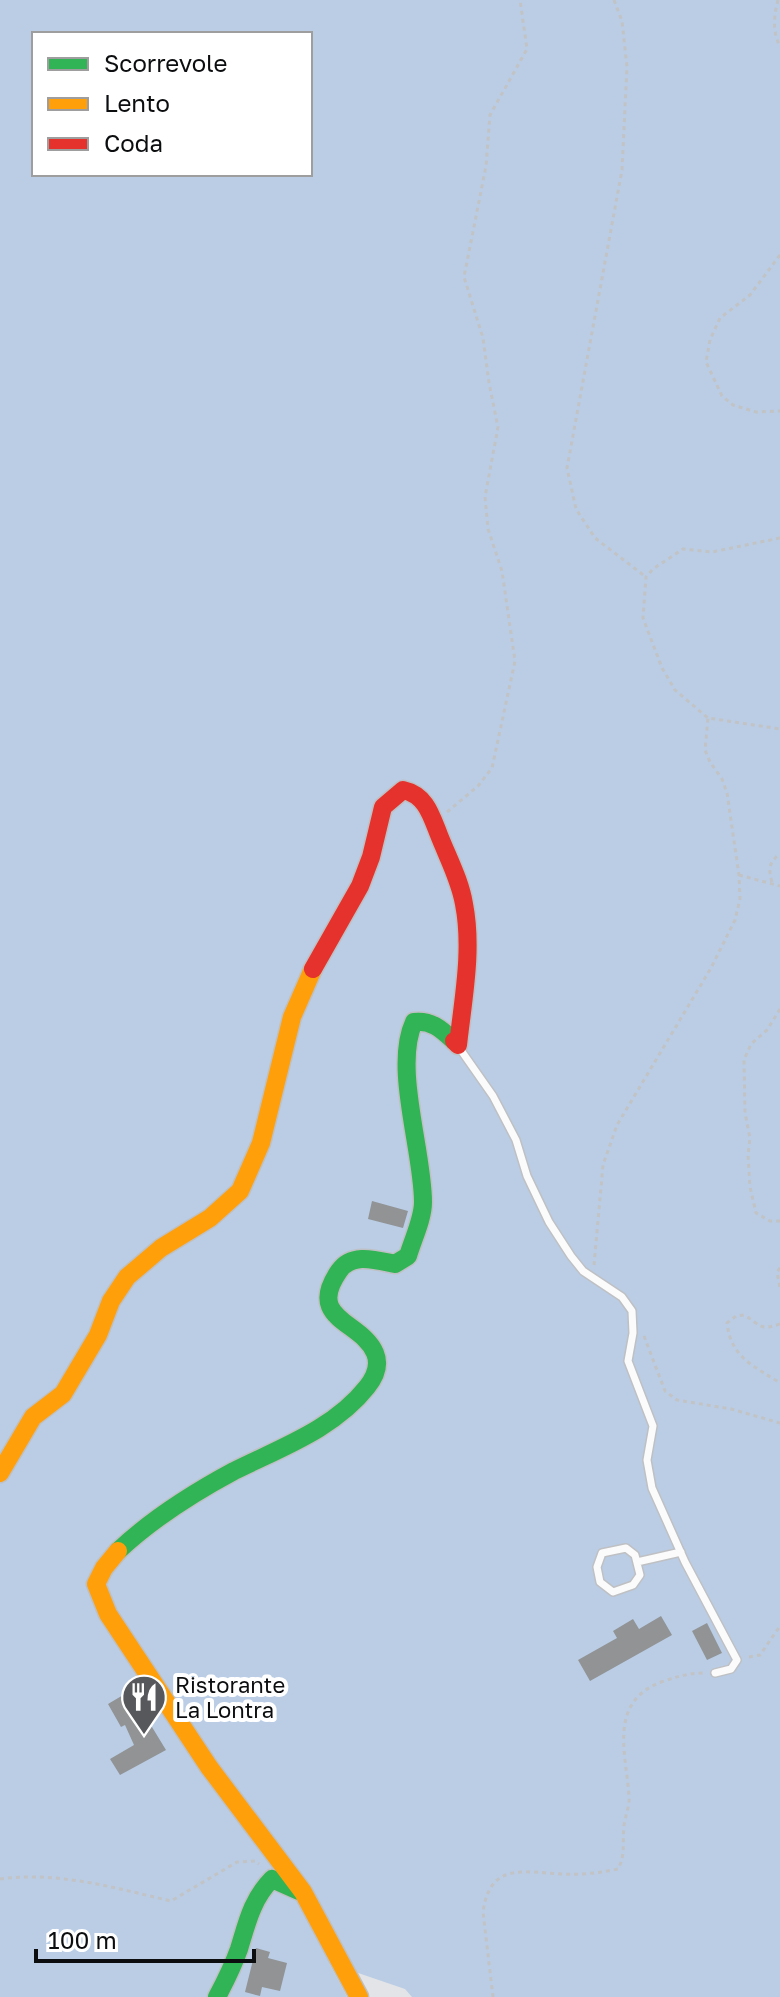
<svg xmlns="http://www.w3.org/2000/svg" width="780" height="1997" font-family="'Golos Text',sans-serif">
<style>
.green{fill:#bacde5;fill-rule:evenodd}
.building{fill:#919395}
.lines{fill:none;stroke-linecap:round;stroke-linejoin:round}
.lane-casing{stroke:#bfc0c3;stroke-width:10}
.fast-casing{stroke:#bfc0c3;stroke-width:21}
.slow-casing{stroke:#bfc0c3;stroke-width:21}
.jam-casing{stroke:#bfc0c3;stroke-width:21}
.path{stroke:#c2c3c5;stroke-width:3;stroke-dasharray:4 4;stroke-linecap:butt}
.lane{stroke:#fbfbfb;stroke-width:7}
.fast{stroke:#30b455;stroke-width:18}
.slow{stroke:#ff9f0a;stroke-width:18}
.jam{stroke:#e5322d;stroke-width:18}
.labels{text-anchor:middle;dominant-baseline:central;stroke-width:8;stroke-linejoin:round;paint-order:stroke}
.poi-label{font-size:22px;fill:#0c0d0f;stroke:#fff;text-anchor:start}
</style>
<rect width="100%" height="100%" fill="#e2e4e7"/>
<!-- green -->
<path class="green" d="M 0,0 L 780,0 L 780,1997 L 412,1997 L 405,1989 L 329,1963 L 347,1997 L 0,1997 ZM 34,34 L 310,34 L 310,174 L 34,174 Z"/>
<!-- building -->
<path class="building" d="M 372,1201 L 408,1211 L 403,1228 L 368,1219 Z
M 661,1616 L 672,1635 L 590,1681 L 578,1660 L 617,1638 L 613,1631 L 633,1619 L 639,1629 Z
M 707,1623 L 722,1653 L 707,1660 L 692,1631 Z
M 130,1691 L 166,1750 L 120,1775 L 110,1759 L 134,1745 L 125,1725 L 121,1727 L 108,1704 Z
M 256,1948 L 270,1952 L 268,1958 L 287,1963 L 280,1991 L 262,1987 L 260,1996 L 245,1992 Z"/>
<g class="lines">
<!-- lane casing -->
<g class="lane-casing">
<path id="lane" d="M 458,1046 L 493,1096 L 516,1140 L 527,1176 L 549,1222 L 571,1256 L 583,1271 L 622,1297 L 632,1311 L 633,1333 L 628,1361 L 653,1426 L 647,1460 L 652,1488 L 685,1562 L 737,1660 L 731,1669 L 715,1673
M 626,1548 L 635,1555 L 640,1575 L 633,1585 L 613,1592 L 600,1582 L 597,1567 L 602,1553 Z
M 637,1562 L 681,1552"/>
</g>
<!-- fast casing -->
<g class="fast-casing">
<path id="fast" d="M 118,1551 C 152,1519 193,1493 234,1471 C 280,1448 334,1429 367,1387 C 375,1377 380,1365 375,1353 C 362,1321 305,1320 339,1271 C 352,1252 376,1260 395,1264 L 408,1256 C 413,1239 423,1219 423,1202 C 423,1151 393,1067 414,1022 C 432,1020 442,1030 454,1041
M 217,1997 C 225,1982 233,1966 239,1949 C 247,1923 252,1899 272,1879 L 299,1891"/>
</g>
<!-- slow casing -->
<g class="slow-casing">
<path id="slow" d="M 0,1473 L 33,1417 L 63,1394 L 98,1335 L 111,1301 L 127,1277 L 161,1248 L 210,1218 L 240,1191 L 261,1143 L 292,1017 L 313,969
M 118,1551 L 104,1568 L 96,1584 L 108,1614 L 209,1767 L 303,1892 L 359,1997"/>
</g>
<!-- jam casing -->
<g class="jam-casing">
<path id="jam" d="M 313,969 L 360,886 L 371,857 L 383,807 L 403,790 C 426,795 431,815 439,835 C 448,858 460,880 464,904 C 473,950 463,999 458,1045 L 454,1041"/>
</g>
<!-- path -->
<path class="path" d="M 614,0 L 622,21 L 627,67 L 622,170 L 567,468 L 576,509 L 595,538 L 646,577
M 778,0 C 774,15 772,32 780,46
M 780,255 L 750,295 L 720,318 L 710,340 L 706,362 L 722,396 L 733,405 L 756,412 L 780,411
M 780,538 L 712,552 L 683,549 L 653,569 L 646,577 L 643,618 L 662,668 L 675,690 L 708,718 L 780,729
M 447,812 L 478,786 L 492,768 L 515,661 L 502,571 L 488,529 L 485,497 L 498,427 L 489,383 L 483,338 L 464,277 L 486,166 L 490,115 L 527,49 L 520,0
M 739,875 L 780,886
M 772,882 C 768,869 769,862 780,854
M 780,1009 L 767,1030 L 751,1044 L 744,1060 L 745,1113 L 750,1138 L 748,1155 L 750,1187 L 756,1213 L 770,1221 L 780,1221
M 594,1265 L 603,1165 L 617,1125 L 711,968 L 735,920 L 740,899 L 739,875 L 727,793 L 722,779 L 710,762 L 705,750 L 708,718
M 780,1268 L 777,1272 L 780,1288
M 780,1324 C 759,1331 761,1325 744,1315 L 736,1316 L 727,1323 C 731,1358 754,1366 780,1383
M 644,1336 L 665,1391 L 677,1400 L 731,1409 L 780,1423
M 749,1657 L 760,1655 L 780,1626
M 0,1879 C 58,1871 115,1888 171,1901 L 237,1862 L 255,1861 L 259,1864
M 493,1997 L 483,1912 C 490,1862 523,1872 561,1874 C 581,1875 599,1873 618,1869 C 626,1854 622,1843 624,1826 C 625,1816 630,1806 629,1796 C 626,1752 608,1703 661,1682 C 676,1677 688,1673 704,1673"/>
<!-- lane -->
<use href="#lane" class="lane"/>
<!-- fast -->
<use href="#fast" class="fast"/>
<!-- slow -->
<use href="#slow" class="slow"/>
<!-- jam -->
<use href="#jam" class="jam"/>
</g>
<!-- icons -->
<defs>
<g id="restaurant-pin" transform="scale(2.3)"><path d="M0 17L-7.5 6A9.5 9.5 0 1 1 7.5 6Z" fill="#57585b" stroke="#fff"/><path d="M-5-6h1v4h1v-4h1v4h1v-4h1v5L-1.5 .5V6h-2V.5L-5-1ZM5-6V6H3V1.5H1.5Q1.5-4 5-6Z" fill="#fff"/></g>
</defs>
<g fill-rule="evenodd">
<use href="#restaurant-pin" x="144" y="1697"/>
</g>
<g class="labels">
<!-- poi labels -->
<g class="poi-label">
<text x="175" y="1684">Ristorante<tspan x="175" dy="25">La Lontra</tspan></text>
</g>
</g>
<!-- legend -->
<rect x="32" y="32" width="280" height="144" fill="#ffffff" stroke="#9e9e9f" stroke-width="2"/>
<rect x="48" y="58" width="40" height="12" fill="#30b455" stroke="#9e9e9f" stroke-width="2"/>
<text x="104" y="72" font-size="24" fill="#0c0d0f">Scorrevole</text>
<rect x="48" y="98" width="40" height="12" fill="#ff9f0a" stroke="#9e9e9f" stroke-width="2"/>
<text x="104" y="112" font-size="24" fill="#0c0d0f">Lento</text>
<rect x="48" y="138" width="40" height="12" fill="#e5322d" stroke="#9e9e9f" stroke-width="2"/>
<text x="104" y="152" font-size="24" fill="#0c0d0f">Coda</text>
<!-- scale -->
<path d="M36 1949v12h218v-12" fill="none" stroke="#0c0d0f" stroke-width="4"/>
<text x="48" y="1949" font-size="24" fill="#0c0d0f" stroke="#ffffff" stroke-width="6" paint-order="stroke">100 m</text>
</svg>
